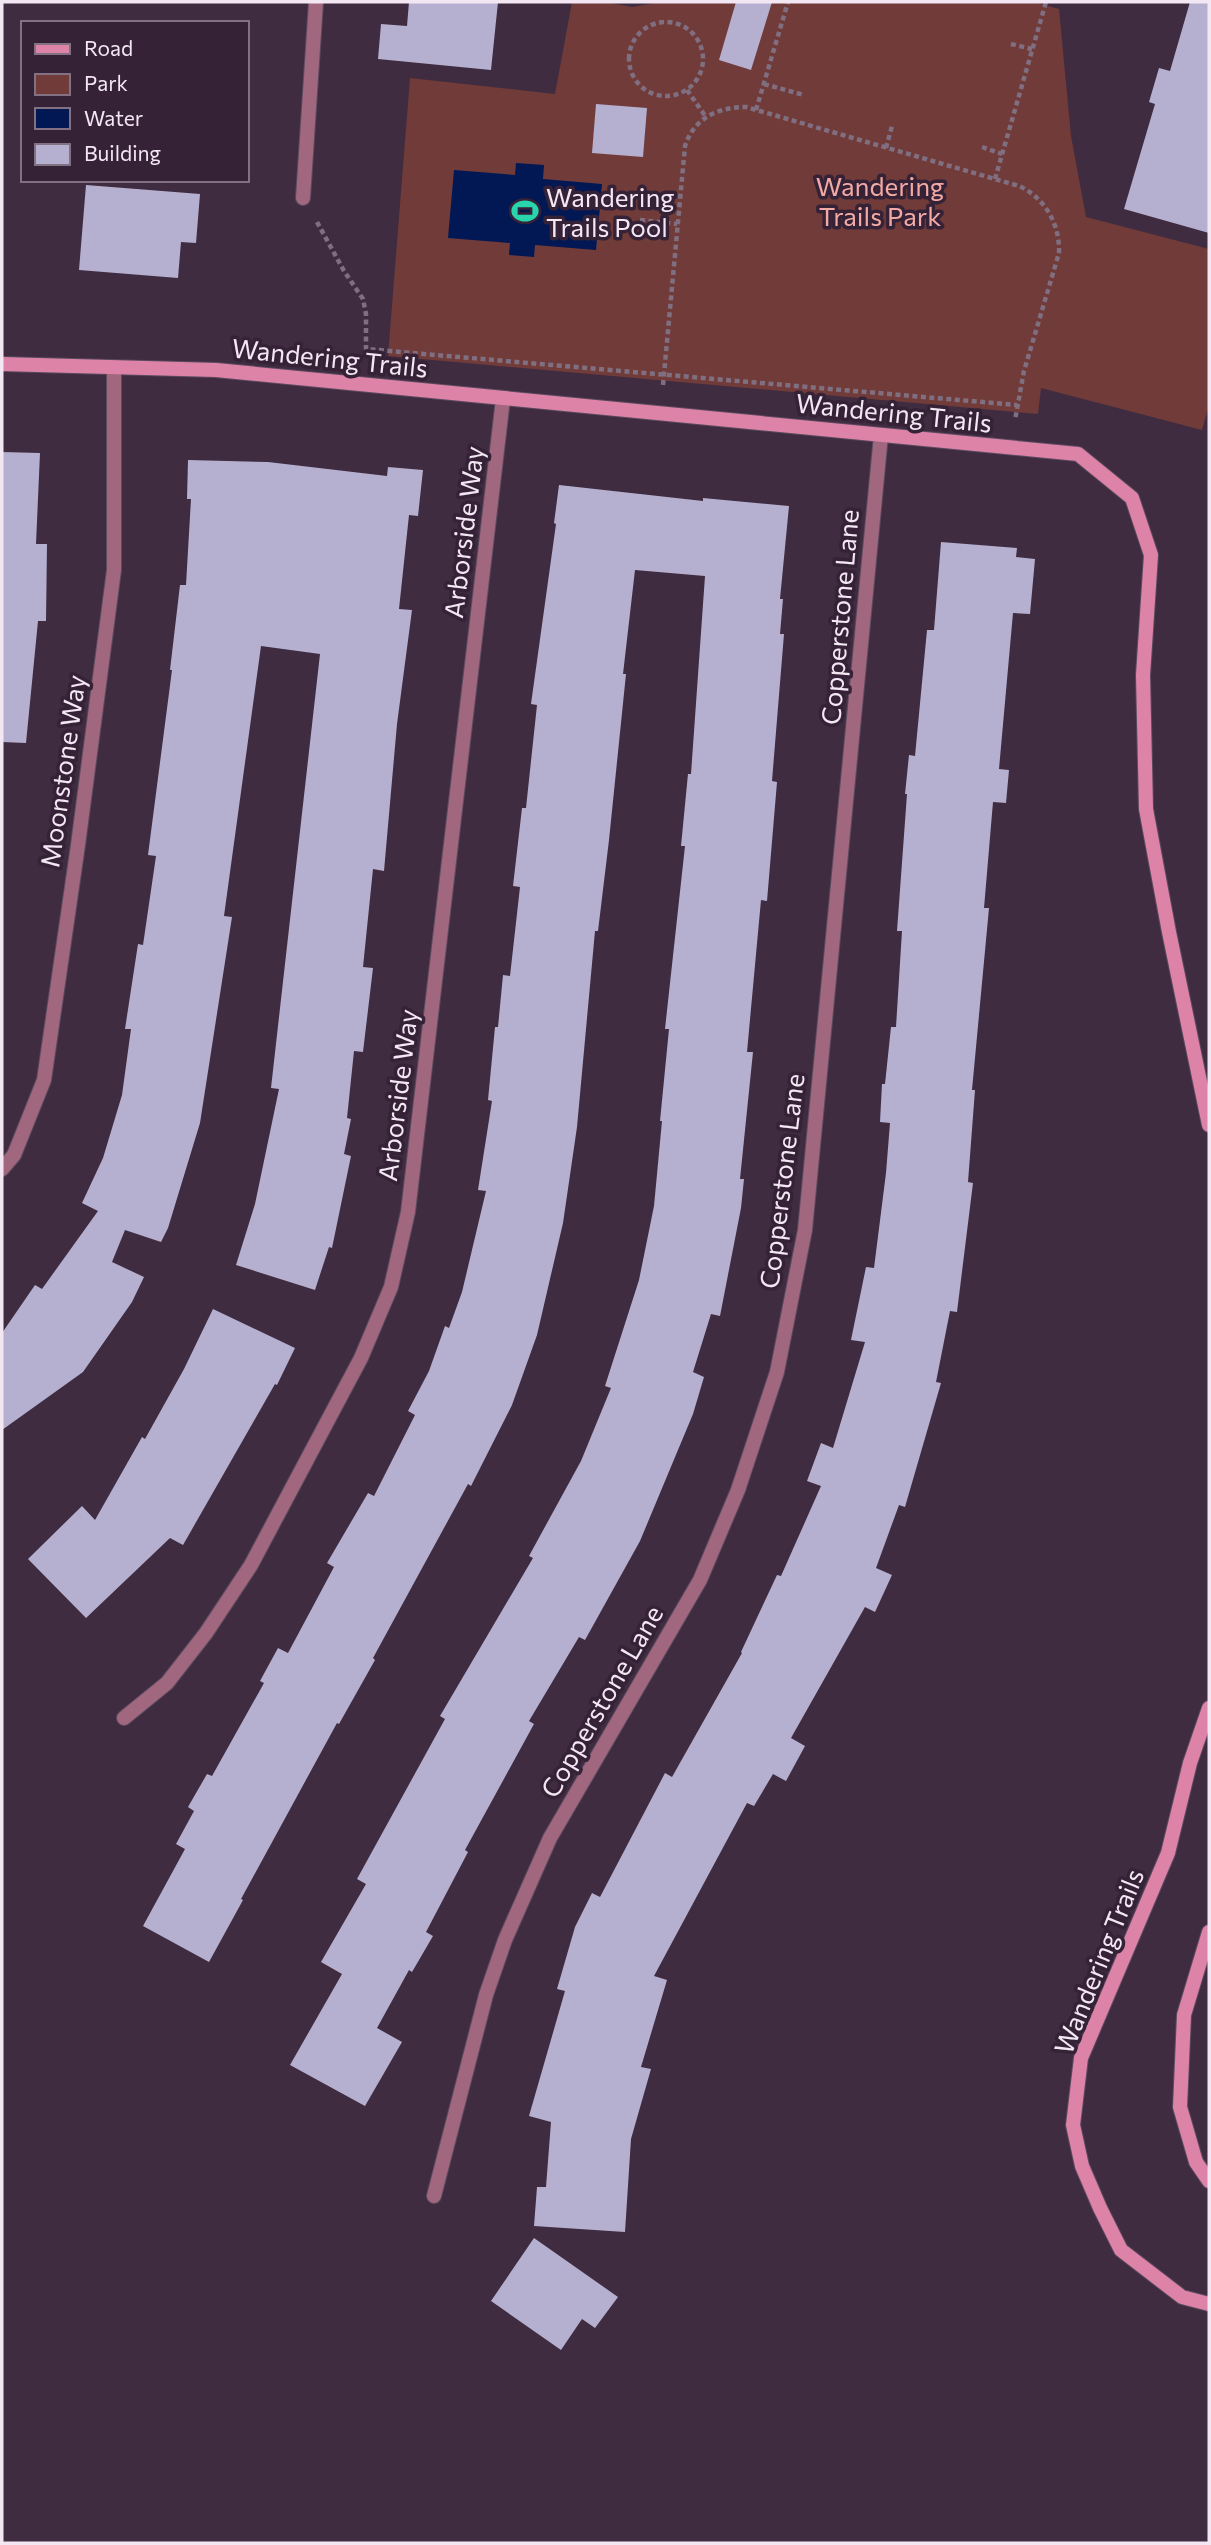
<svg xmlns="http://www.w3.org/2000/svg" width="1211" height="2545" font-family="Commissioner,sans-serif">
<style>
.green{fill:#703b38}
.water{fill:#011855}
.building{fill:#b6b0d0}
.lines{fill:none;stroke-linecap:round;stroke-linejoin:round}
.street-casing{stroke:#5c4a5e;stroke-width:16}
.secondary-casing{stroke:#5c4a5e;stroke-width:16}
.path{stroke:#806f81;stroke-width:4.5;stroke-dasharray:5 3.5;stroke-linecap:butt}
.street{stroke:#a0677e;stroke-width:14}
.secondary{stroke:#dd83a8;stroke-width:14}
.labels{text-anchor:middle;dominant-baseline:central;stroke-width:7;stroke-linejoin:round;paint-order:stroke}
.park-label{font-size:26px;fill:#f3aaa4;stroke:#352237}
.poi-label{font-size:26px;fill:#f4e7f4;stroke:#352237;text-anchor:start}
.street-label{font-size:26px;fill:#f4e7f4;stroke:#352237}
</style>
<rect width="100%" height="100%" fill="#3f2c41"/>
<!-- green -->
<path class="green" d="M 572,2 L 605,2 L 632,7 L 661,2 L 1034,2 L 1059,9 L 1071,136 L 1086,217 L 1209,249 L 1209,405 L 1202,430 L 1041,388 L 1038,414 L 388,356 L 410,78 L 555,94 Z"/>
<!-- water -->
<path class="water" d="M 516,163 L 544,165 L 543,179 L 602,184 L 596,250 L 535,245 L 534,257 L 509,255 L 510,243 L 448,238 L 454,170 L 515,175 Z"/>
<!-- building -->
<path class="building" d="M 409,2 L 498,2 L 491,70 L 378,59 L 381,24 L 407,26 Z
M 736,2 L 772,2 L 751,70 L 719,60 Z
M 1190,2 L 1209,2 L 1209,233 L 1124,209 L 1155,104 L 1149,102 L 1159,68 L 1170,71 Z
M 596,104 L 647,108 L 643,157 L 592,153 Z
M 86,185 L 200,194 L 196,243 L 181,242 L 178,278 L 79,270 Z
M 2,452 L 40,453 L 36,544 L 47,544 L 46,621 L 38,621 L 26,743 L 2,742 Z
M 188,460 L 268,462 L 387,476 L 388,467 L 423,470 L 418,516 L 409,515 L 399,609 L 412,610 L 397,724 L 384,871 L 373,869 L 363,967 L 373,968 L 363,1052 L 354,1051 L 347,1118 L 351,1119 L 344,1154 L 351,1156 L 332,1248 L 329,1247 L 315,1290 L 236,1265 L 255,1204 L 279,1089 L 271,1088 L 320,654 L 261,646 L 224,916 L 232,917 L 200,1123 L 168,1228 L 161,1242 L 125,1230 L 112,1262 L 144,1277 L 132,1302 L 83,1372 L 2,1430 L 2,1333 L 35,1285 L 42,1289 L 98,1211 L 82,1203 L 103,1158 L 122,1095 L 131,1029 L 125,1029 L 138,944 L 143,945 L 156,856 L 148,855 L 172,670 L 170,670 L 180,585 L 186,585 L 191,499 L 187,499 Z
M 559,485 L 703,501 L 703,498 L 789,506 L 780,599 L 783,599 L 780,634 L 784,634 L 772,781 L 777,782 L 767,901 L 761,900 L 747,1052 L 753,1052 L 740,1179 L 744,1179 L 741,1208 L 720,1316 L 711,1314 L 693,1372 L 704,1377 L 693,1414 L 640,1541 L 585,1640 L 579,1637 L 529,1721 L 534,1724 L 465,1850 L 468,1852 L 426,1932 L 433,1936 L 412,1972 L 409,1970 L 377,2028 L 402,2042 L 365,2106 L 290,2065 L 342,1974 L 321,1962 L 366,1884 L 357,1879 L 445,1719 L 440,1716 L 533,1558 L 529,1556 L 581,1461 L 611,1388 L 605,1386 L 639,1280 L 654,1206 L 662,1121 L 660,1121 L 669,1029 L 665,1029 L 685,846 L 681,846 L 688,774 L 691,774 L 705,576 L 635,570 L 623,674 L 626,674 L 609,840 L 598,931 L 595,931 L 577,1127 L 563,1223 L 537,1335 L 512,1405 L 471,1486 L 468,1484 L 373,1658 L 375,1660 L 339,1724 L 337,1723 L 241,1899 L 243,1900 L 209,1962 L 143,1926 L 185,1849 L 176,1844 L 194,1811 L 188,1807 L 207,1774 L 212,1776 L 264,1683 L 260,1681 L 278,1648 L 288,1653 L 334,1567 L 327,1563 L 368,1493 L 374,1496 L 415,1415 L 408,1411 L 429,1371 L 445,1326 L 449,1328 L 462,1292 L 486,1191 L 478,1190 L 492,1101 L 488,1100 L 495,1027 L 498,1027 L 503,975 L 510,976 L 520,887 L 513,886 L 522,808 L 526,808 L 537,705 L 531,704 L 556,524 L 554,523 Z
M 941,542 L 1017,548 L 1016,557 L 1035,559 L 1030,614 L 1013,613 L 999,769 L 1009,770 L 1006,803 L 993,802 L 984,908 L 989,908 L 972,1090 L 975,1090 L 968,1182 L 973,1183 L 957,1312 L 950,1311 L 936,1382 L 941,1383 L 905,1507 L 899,1505 L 876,1568 L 892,1575 L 875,1612 L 865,1607 L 791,1738 L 805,1746 L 786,1781 L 773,1774 L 754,1806 L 747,1803 L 654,1976 L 667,1980 L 641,2067 L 651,2069 L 631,2139 L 625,2232 L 534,2226 L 537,2187 L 546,2187 L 551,2122 L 529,2116 L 565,1991 L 557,1989 L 575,1927 L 592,1893 L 600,1897 L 665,1773 L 672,1777 L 742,1653 L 741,1652 L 777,1575 L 781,1576 L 821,1486 L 807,1481 L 821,1443 L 833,1448 L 865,1342 L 851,1340 L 866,1267 L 874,1268 L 886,1173 L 890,1123 L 880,1122 L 882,1084 L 885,1084 L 891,1027 L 896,1027 L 902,931 L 897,931 L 907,794 L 905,794 L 909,755 L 915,756 L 927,630 L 934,630 Z
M 213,1309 L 295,1348 L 277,1385 L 275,1384 L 183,1545 L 170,1538 L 86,1618 L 28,1559 L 82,1506 L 95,1520 L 142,1437 L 145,1439 L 184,1369 Z
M 534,2238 L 618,2297 L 595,2328 L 582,2319 L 561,2350 L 491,2301 Z"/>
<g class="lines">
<!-- street casing -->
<g class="street-casing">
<path id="street" d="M 303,198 L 316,2
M 2,1169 L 14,1155 L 44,1080 L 78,845 L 114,570 L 114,368
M 124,1718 L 167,1683 L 206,1633 L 251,1565 L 361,1358 L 391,1287 L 408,1212 L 503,399
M 434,2196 L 486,1995 L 505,1940 L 550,1838 L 700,1580 L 738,1490 L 777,1372 L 805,1230 L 881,435"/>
</g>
<!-- secondary casing -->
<g class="secondary-casing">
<path id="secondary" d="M 2,364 L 216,370 L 1078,454 L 1132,498 L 1151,555 L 1143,675 L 1146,809 L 1169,932 L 1209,1125
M 1209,1708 L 1190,1763 L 1168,1853 L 1081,2058 L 1073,2125 L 1082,2166 L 1100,2208 L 1121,2250 L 1182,2297 L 1209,2304
M 1209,1932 L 1184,2015 L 1180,2107 L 1196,2162 L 1209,2181"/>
</g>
<!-- path -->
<path class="path" d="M629 59a37 37 0 1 1 74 0a37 37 0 1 1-74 0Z
M 1011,44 L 1032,49
M 764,84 L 804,95
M 687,90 L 706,117
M 756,110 L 788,2
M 982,147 L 1002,154
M 886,148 L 892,126
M 995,179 L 1046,2
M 640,220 L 677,224
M 317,222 L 344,271 L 363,299 L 366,314 L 366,349 L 1017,405
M 663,385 L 685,146 C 694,118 718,107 746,107 L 1019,186 C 1045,198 1060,224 1059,253 L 1024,371 L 1015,420"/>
<!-- street -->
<use href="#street" class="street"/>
<!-- secondary -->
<use href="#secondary" class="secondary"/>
</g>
<!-- icons -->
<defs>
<g id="stadium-bare" transform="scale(2.1)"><path d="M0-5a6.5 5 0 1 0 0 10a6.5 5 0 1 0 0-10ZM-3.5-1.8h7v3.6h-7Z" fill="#29d5ac" stroke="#352237" stroke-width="2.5" paint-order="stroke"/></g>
</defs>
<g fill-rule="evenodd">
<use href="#stadium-bare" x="525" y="211"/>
</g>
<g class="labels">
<!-- park labels -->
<g class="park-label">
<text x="880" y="185">Wandering<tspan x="880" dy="30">Trails Park</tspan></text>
</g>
<!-- poi labels -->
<g class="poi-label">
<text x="546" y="196">Wandering<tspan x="546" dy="30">Trails Pool</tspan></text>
</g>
<!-- street labels -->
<g class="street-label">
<text transform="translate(330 357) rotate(6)">Wandering Trails</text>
<text transform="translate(894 412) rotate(6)">Wandering Trails</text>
<text transform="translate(463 532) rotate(-83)">Arborside Way</text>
<text transform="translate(839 617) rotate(-85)">Copperstone Lane</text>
<text transform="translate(62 771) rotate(-82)">Moonstone Way</text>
<text transform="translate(397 1095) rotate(-83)">Arborside Way</text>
<text transform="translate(781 1181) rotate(-83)">Copperstone Lane</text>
<text transform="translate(601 1701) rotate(-60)">Copperstone Lane</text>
<text transform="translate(1098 1961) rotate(-68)">Wandering Trails</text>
</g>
</g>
<!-- border -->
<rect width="1211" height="2545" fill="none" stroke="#f4e7f4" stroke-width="7"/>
<!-- legend -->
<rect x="21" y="21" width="228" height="161" fill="#352237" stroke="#817183" stroke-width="2"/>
<rect x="35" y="44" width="35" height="10" fill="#dd83a8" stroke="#817183" stroke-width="2"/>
<text x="84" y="56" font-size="21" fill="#f4e7f4">Road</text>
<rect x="35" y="74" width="35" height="21" fill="#703b38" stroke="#817183" stroke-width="2"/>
<text x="84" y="91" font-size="21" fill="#f4e7f4">Park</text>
<rect x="35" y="108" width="35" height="21" fill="#011855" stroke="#817183" stroke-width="2"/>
<text x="84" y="126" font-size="21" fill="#f4e7f4">Water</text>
<rect x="35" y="144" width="35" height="21" fill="#b6b0d0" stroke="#817183" stroke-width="2"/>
<text x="84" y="161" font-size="21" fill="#f4e7f4">Building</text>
</svg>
